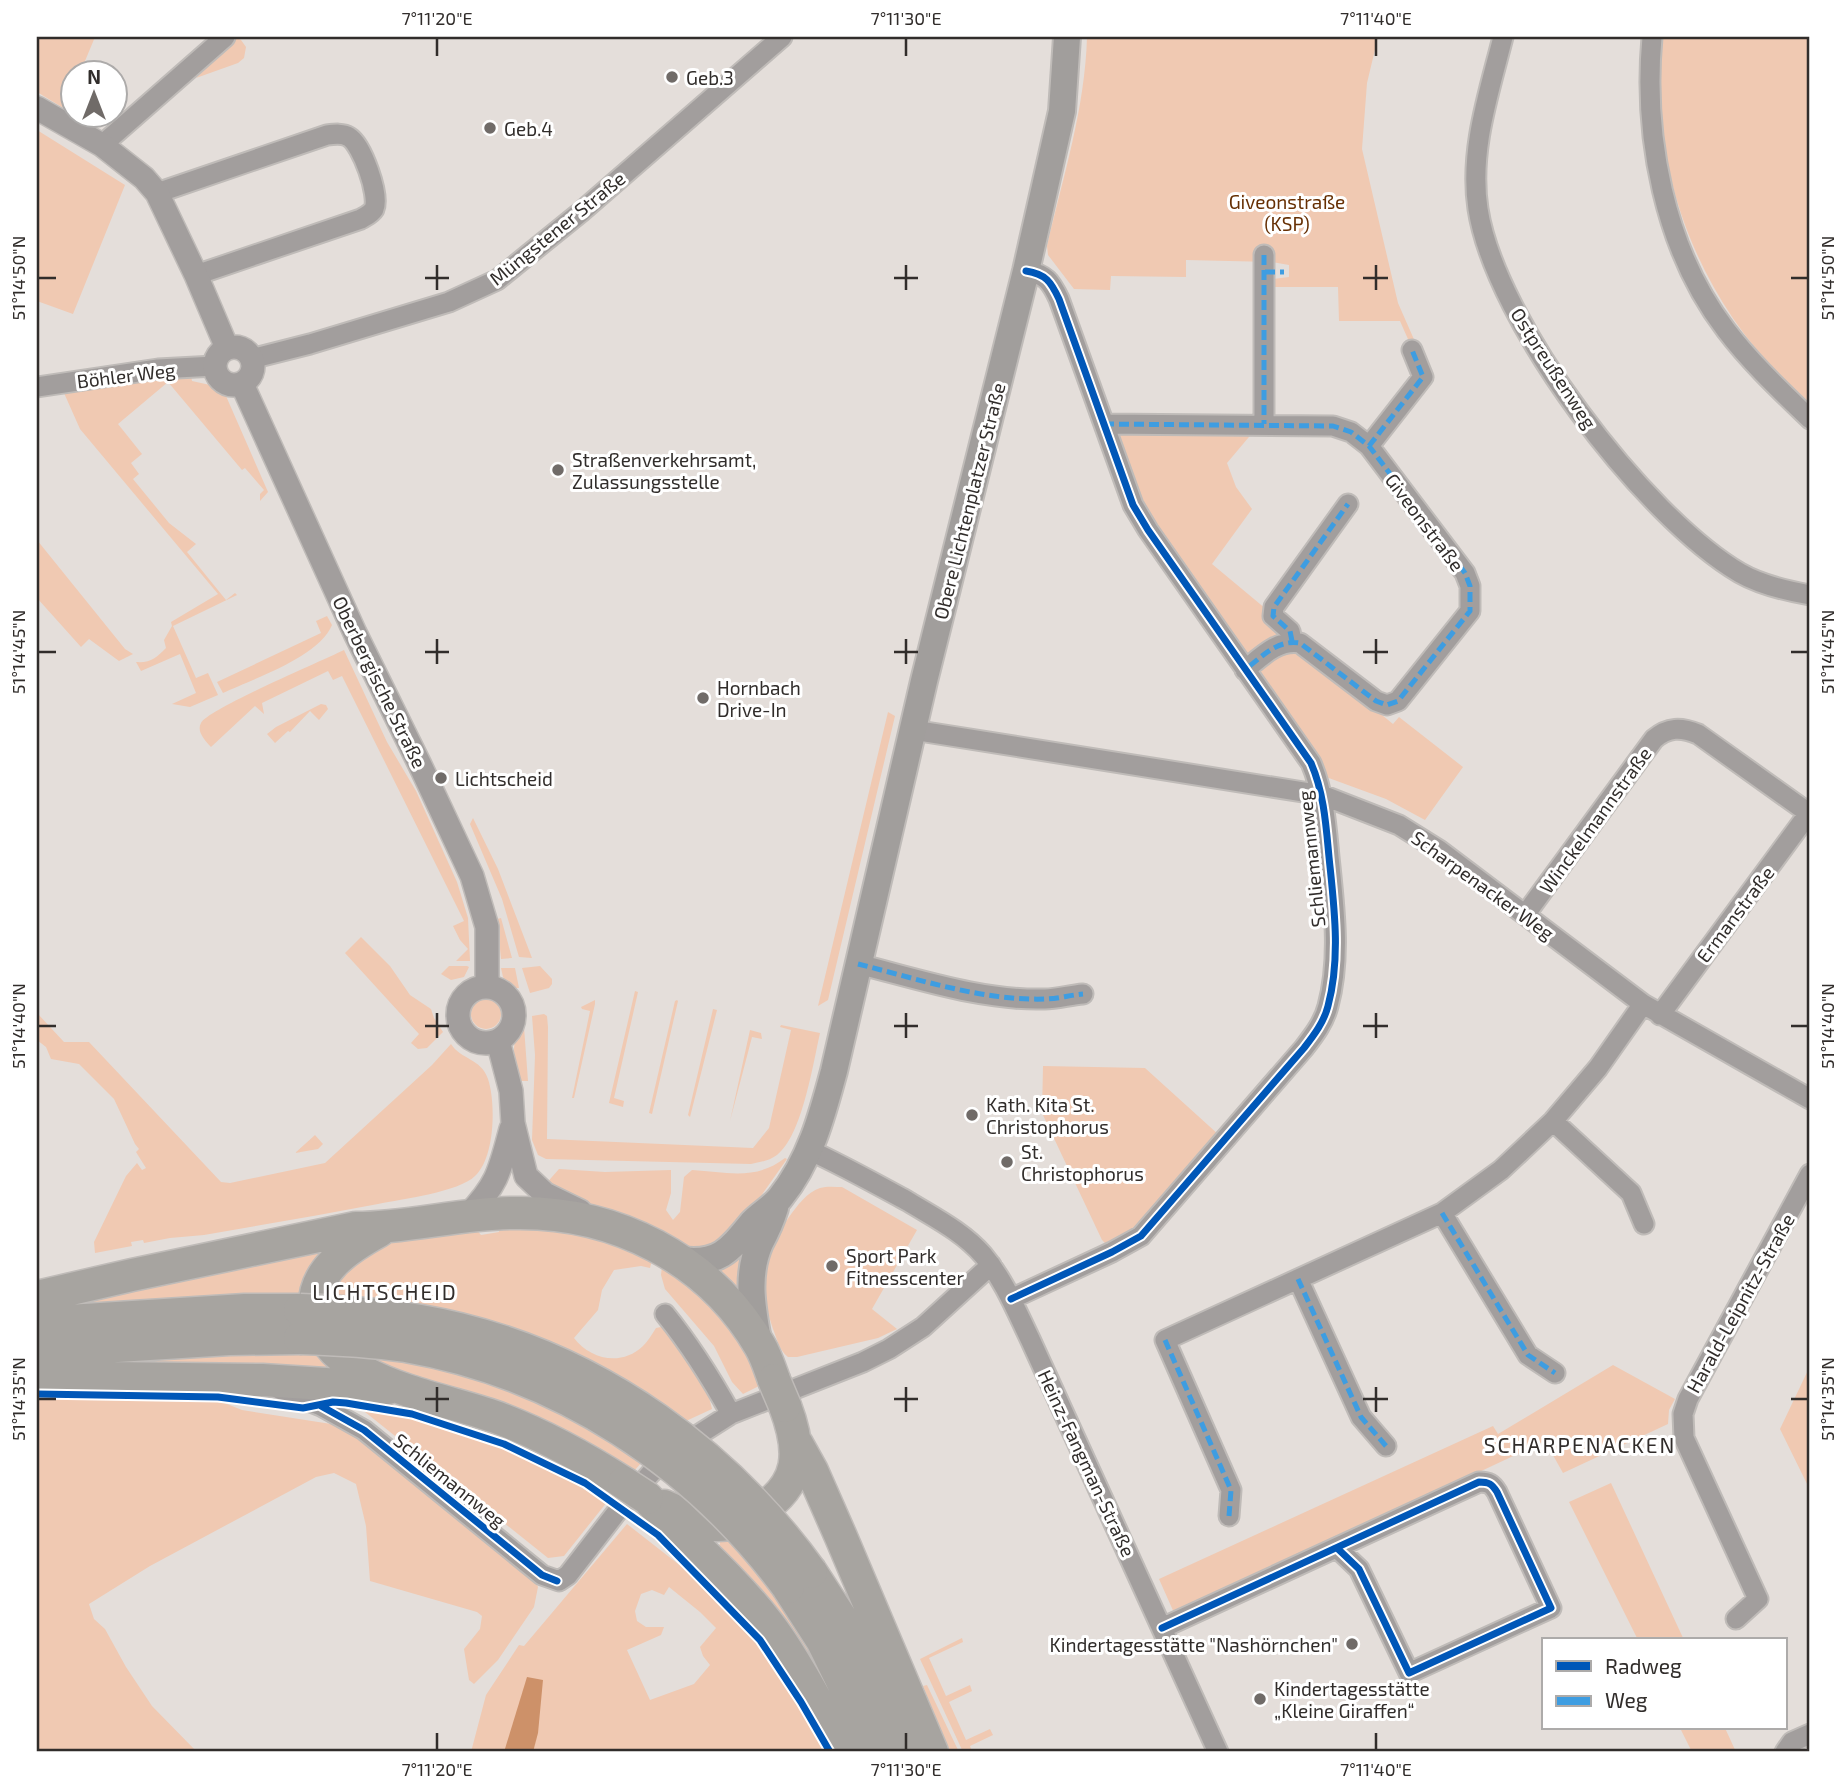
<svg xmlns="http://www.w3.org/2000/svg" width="1847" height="1789" font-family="'Exo 2',sans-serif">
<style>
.green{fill:#f0c9b2;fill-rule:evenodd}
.water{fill:#cd9169}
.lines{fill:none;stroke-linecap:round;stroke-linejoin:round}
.minor-casing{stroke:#bfbbb8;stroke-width:23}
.tertiary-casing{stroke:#bfbbb8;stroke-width:26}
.secondary-casing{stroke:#bfbbb8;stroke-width:30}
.trunk-casing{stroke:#bfbbb8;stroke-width:35}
.minor{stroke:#a29e9d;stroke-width:19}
.tertiary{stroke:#a29e9d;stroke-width:23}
.secondary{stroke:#a19e9c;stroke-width:26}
.trunk{stroke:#a7a4a0;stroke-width:32}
.trunk-bridge-casing{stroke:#bfbbb8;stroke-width:35;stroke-linecap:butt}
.trunk-bridge{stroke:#a7a4a0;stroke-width:32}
.quiet{stroke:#3e9de1;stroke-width:5;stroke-dasharray:10 5;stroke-linecap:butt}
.cycleway-casing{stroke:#fff;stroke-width:11}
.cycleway{stroke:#0057b8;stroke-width:7}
.ticks{fill:none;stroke:#312d2b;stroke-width:2.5}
.poi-dot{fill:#706b68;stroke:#fff;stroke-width:2.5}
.labels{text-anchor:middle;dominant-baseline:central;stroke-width:6;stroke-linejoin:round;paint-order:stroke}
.poi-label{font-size:19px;fill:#312d2b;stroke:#fff;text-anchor:start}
.park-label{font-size:19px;fill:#662f03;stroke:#fff}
.street-label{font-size:19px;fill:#312d2b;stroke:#fff}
.neighbourhood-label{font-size:21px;letter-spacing:2px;fill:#312d2b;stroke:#fff}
.neatline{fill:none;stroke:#312d2b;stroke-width:2.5}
.ticks-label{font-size:18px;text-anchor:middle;fill:#312d2b}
</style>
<rect width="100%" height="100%" fill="#e4deda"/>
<!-- green -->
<path class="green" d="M 37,37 L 95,37 L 80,73 L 74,74 L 73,89 L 65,109 L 37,92 Z
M 1087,37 L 1378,37 L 1367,83 L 1362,149 L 1398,303 L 1416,344 L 1411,346 L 1400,321 L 1339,321 L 1338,287 L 1271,287 L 1273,279 L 1289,277 L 1289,265 L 1272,262 L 1186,260 L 1186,277 L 1111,276 L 1110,290 L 1074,289 L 1048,255 L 1047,246 C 1063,177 1085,109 1087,37 Z
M 1662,37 L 1810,37 L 1810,403 C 1703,314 1647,175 1662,37 Z
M 237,38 L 241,40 L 246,47 L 244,58 L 238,63 L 196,78 Z
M 37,130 L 125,185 L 73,314 L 37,301 Z
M 191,375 L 192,381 L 210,385 L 226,396 L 268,492 L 260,501 L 260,494 L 264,490 L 245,468 L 242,470 L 168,382 L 118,424 L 142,454 L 131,463 L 139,474 L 133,479 L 169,523 L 196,544 L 187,552 L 226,600 L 235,593 L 237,595 L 173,626 L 196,678 L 208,673 L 218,695 L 190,707 L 172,704 L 196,693 L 180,654 L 141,671 L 136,662 C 151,663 156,658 166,648 L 164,640 L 172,626 L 171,622 L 218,594 L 80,429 L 64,393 L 133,379 Z
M 1123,430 L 1254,431 L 1227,463 L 1236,487 L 1252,509 L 1212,564 L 1266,609 L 1262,615 L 1285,634 L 1248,659 L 1143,510 L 1119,438 Z
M 37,540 L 125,649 L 133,654 L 119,661 L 89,639 L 81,647 L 37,598 Z
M 327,616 L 332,625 C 319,657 253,679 223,693 L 217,682 L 321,633 L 316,621 Z
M 344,650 L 387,742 L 416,791 L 457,882 L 468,918 L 470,961 L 456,961 L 468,949 L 460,940 L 453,926 L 464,921 L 342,676 L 333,680 L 328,671 L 262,703 L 264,714 L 255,706 L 211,747 C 206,741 196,732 201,723 C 208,709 322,661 344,650 Z
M 1290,650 L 1311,657 L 1393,724 L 1399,717 L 1463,767 L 1425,820 L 1386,799 L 1326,777 L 1256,670 L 1281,653 Z
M 321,704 L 326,705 L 328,709 L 319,720 L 310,711 L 290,732 L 288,731 L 275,743 L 267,734 L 276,727 Z
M 888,712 L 895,716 L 828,1000 L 818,1006 Z
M 473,818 L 498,869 L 532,958 L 519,957 L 502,899 L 470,824 Z
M 501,918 L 512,958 L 501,959 L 497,919 Z
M 361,937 L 390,966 L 410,995 L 431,1009 L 434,1018 L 443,1032 L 427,1048 L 418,1049 L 411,1043 L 419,1034 L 345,953 Z
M 449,966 L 467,966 L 469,967 L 464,977 L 451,980 L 441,974 Z
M 540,966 L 552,979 L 552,984 L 549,988 L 530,993 L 522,968 Z
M 501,968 L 515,968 L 519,988 L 511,988 L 503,977 Z
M 37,986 L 39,988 L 38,1014 L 64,1042 L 89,1042 L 221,1182 L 230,1183 L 325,1163 L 432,1065 L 451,1044 C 461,1060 481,1058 488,1079 C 496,1103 495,1158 475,1176 C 459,1192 402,1199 378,1204 C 320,1215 262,1225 204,1235 L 170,1238 L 144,1243 L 143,1240 L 131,1242 L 132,1246 L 95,1253 L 94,1242 L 126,1176 L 137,1163 L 142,1170 L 146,1168 L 136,1152 L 139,1149 L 135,1144 L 114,1099 L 79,1064 L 51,1059 L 46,1047 L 37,1040 Z
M 635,991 L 638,992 L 614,1098 L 624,1101 L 623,1107 L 609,1103 Z
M471 1014a15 15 0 1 1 30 0a15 15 0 1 1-30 0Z
M 595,1000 L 595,1004 L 574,1098 L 572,1098 L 590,1011 L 582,1009 L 581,1007 Z
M 677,1000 L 678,1001 L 652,1114 L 649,1113 L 675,1001 Z
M 713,1009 L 717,1010 L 690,1117 L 688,1115 Z
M 544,1014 L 547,1016 L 548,1027 L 547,1139 L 753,1148 L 769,1128 L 791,1030 L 780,1027 L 781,1025 L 820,1033 C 813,1064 802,1136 777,1155 C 769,1161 760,1162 751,1164 L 546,1159 L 538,1155 L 532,1140 L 535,1055 L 532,1016 Z
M 524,1027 L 528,1081 L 521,1081 C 514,1061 510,1048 520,1028 Z
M 750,1030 L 761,1033 L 762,1039 L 752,1037 L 730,1121 Z
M 1043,1066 L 1145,1068 L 1219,1135 L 1139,1228 L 1108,1246 L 1102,1240 L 1042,1113 Z
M 315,1135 L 323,1144 L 318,1149 L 295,1153 Z
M 785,1158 L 787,1159 L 744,1220 L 718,1245 L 693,1249 L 566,1197 L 544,1186 L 559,1169 L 605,1172 L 671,1170 L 671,1193 L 666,1210 L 673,1220 L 680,1212 L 684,1177 L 692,1170 C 727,1172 755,1181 785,1158 Z
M 842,1187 L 917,1230 L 872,1309 L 897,1329 L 878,1338 L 797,1357 L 788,1357 C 779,1350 777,1339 773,1329 C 758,1285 763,1254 789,1217 C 797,1206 807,1192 820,1188 C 827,1186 835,1187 842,1187 Z
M 498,1223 L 541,1223 L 653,1256 L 650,1268 L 641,1266 L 614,1270 L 602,1290 L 598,1310 L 574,1338 C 590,1359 621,1367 643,1346 C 648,1341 652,1334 656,1328 L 666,1326 L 707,1389 L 712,1409 L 686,1421 L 667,1408 L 407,1303 L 328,1296 L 336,1280 L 382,1243 L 475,1228 L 481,1235 L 499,1232 Z
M 329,1245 L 301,1295 L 37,1314 L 37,1304 Z
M 741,1254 L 743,1255 L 739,1294 L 717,1270 Z
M 662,1266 L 713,1300 L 748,1356 L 761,1385 L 743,1394 L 732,1382 L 714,1346 L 665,1289 L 661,1275 Z
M 293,1353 L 324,1354 L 347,1372 L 56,1365 Z
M 361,1357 C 467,1364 555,1405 642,1462 L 634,1471 L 581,1439 L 526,1413 L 481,1395 L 398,1373 Z
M 1613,1365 L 1675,1399 L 1669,1410 L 1668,1424 L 1563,1473 L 1545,1441 L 1175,1615 L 1159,1579 L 1493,1426 L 1498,1434 Z
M 1810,1366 L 1810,1490 L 1780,1429 Z
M 37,1397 L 217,1400 L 242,1410 L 344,1426 L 533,1575 L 538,1587 L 534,1607 L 498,1660 L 474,1684 L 469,1680 L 464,1649 L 480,1629 L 482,1616 L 477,1612 L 370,1581 L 366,1526 L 356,1484 L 334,1473 L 316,1477 L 150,1566 L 89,1604 L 94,1619 L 105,1629 L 126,1667 L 152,1706 L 197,1752 L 37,1752 Z
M 360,1408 C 408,1417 455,1429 501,1447 C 538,1461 572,1483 607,1502 L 564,1556 L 548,1558 Z
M 1611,1483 L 1684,1640 L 1638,1640 L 1569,1502 Z
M 627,1524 L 682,1567 L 772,1652 L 839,1752 L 471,1752 L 486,1695 L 519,1645 L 524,1646 ZM 669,1587 L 700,1612 L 716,1628 L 700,1647 L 703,1656 L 710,1665 L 694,1684 L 650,1700 L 627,1650 L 661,1635 L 664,1627 L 646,1627 L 637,1621 L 635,1611 L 641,1594 L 652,1590 L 664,1595 Z
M 728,1538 C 787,1605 822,1672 861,1751 L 715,1549 L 720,1544 L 720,1539 Z
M 962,1638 L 963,1642 L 929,1658 L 946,1696 L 970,1685 L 972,1691 L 949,1702 L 966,1740 L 990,1729 L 993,1735 L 970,1746 L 972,1752 L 963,1752 L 920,1659 Z
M 927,1685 L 959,1752 L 950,1752 L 923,1686 Z
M 1680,1728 L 1725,1728 L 1736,1752 L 1692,1752 Z"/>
<!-- water -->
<path class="water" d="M 527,1677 L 543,1680 L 538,1733 L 533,1752 L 504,1752 Z"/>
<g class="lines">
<!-- minor casing -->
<g class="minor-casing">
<path id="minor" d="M 1503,37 C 1489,93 1469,151 1478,209 C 1495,321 1643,516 1740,573 C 1761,585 1787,591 1810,595
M 1652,37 C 1643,136 1664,249 1726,330 C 1751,363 1781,391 1810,419
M 102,145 L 225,37
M 157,193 L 327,135 C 335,134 343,133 349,137 C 362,145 380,195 374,209 C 371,214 366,216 361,219 L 196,275
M 1264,255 L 1264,424
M 251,359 L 310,344 L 449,302 L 497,280 L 581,212 L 782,37
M 37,387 L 158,369 L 215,366
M 1104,424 L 1333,426 L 1351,432 L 1369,446 L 1465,573 L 1470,586 L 1470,611 L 1398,701 L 1387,705 L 1376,701 L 1300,643 C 1278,639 1261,657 1245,670
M 1369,446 L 1423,377 L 1412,350
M 1292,641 L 1290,631 L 1273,616 L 1274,607 L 1348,504
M 913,730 L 1322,795 L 1399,825 L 1439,850 L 1643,1004 L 1810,1099
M 1525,915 L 1654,739 C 1668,727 1681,727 1698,734 L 1810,814
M 858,964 C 918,979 983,1001 1045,999 C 1057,999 1070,995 1083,994
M 1660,1015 L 1809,813
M 1553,1121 L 1631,1193 L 1644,1224
M 809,1150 C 844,1166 876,1184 909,1202 C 935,1218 963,1232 983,1255 C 1004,1280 1016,1310 1030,1339 L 1218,1752
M 1442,1213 L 1528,1355 L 1555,1373
M 1298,1279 L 1361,1417 L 1386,1446
M 1011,1299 L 1112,1252 L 1141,1236 L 1304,1048 C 1314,1035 1324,1022 1328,1006 C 1341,957 1334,906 1329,857 C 1326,825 1324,793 1311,763 L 1148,530 L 1133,505 L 1059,299 C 1051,282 1046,274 1026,271
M 665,1314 C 691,1346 711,1378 731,1414
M 279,1389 L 321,1406 L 364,1430 L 542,1575 L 559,1581 L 568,1575 L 616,1513 L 651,1473 L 673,1451 L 731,1414 L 863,1362 L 889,1349 L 923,1327 L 991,1265
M 1229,1516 L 1231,1490 L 1165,1340 L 1442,1213 L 1501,1170 L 1553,1121 L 1598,1068 L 1643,1004
M 1736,1619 L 1758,1599 L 1684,1438 L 1683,1414 L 1688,1399 L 1810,1174
M 1162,1628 L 1479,1482 C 1489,1482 1492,1484 1497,1492 L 1551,1608 L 1409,1673 L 1359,1569 L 1337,1548
M 1785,1752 L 1792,1742 L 1810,1734"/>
</g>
<!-- tertiary casing -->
<g class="tertiary-casing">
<path id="tertiary" d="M 37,108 L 102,145 L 144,178 L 157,193 L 196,275 L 227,348
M215 366a19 19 0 1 1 38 0a19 19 0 1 1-38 0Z
M 242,384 L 355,633 L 420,765 L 472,876 L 487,927 L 487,987
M458 1015a28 28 0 1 1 56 0a28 28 0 1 1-56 0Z
M 498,1041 L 511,1091 L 513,1123 L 526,1176 L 545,1194 L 580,1211
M 468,1215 C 498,1184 500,1170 511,1129"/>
</g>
<!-- secondary casing -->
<g class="secondary-casing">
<path id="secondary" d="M 681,1260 C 719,1265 730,1250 752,1223 C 760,1214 772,1208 780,1198 C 810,1161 822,1116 834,1071 L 924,681 L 1026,271 L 1062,111 L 1067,37
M 758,1340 C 752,1307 746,1275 760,1243 C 766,1232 771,1221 775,1208"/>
</g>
<!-- trunk casing -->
<g class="trunk-casing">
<path id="trunk" d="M 379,1231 C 350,1247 312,1270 315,1309 C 321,1384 446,1397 501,1419 C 545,1436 585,1458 624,1483
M 37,1297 L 132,1275 L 356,1228 C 409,1228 461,1213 514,1213 C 614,1211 709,1258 760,1346 C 766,1356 770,1369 774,1380
M 37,1323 L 245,1310 L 300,1310
M 37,1351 L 229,1339 L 300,1338
M 37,1377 L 262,1380 L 388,1388
M 797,1444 L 812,1471 L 841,1537 L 932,1752
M 647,1498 C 688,1541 733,1578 769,1625 C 800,1665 819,1711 848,1752
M 664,1506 C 681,1513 697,1523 715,1525 C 730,1526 744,1520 756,1513 C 803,1485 802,1451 785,1406
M 811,1572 L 846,1626 L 908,1752
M 788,1587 L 822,1640 L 877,1752"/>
</g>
<!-- minor -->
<use href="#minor" class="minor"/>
<!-- tertiary -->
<use href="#tertiary" class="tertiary"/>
<!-- secondary -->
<use href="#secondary" class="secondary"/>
<!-- trunk -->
<use href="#trunk" class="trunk"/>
<!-- trunk-bridge casing -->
<g class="trunk-bridge-casing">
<path id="trunk-bridge" d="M 300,1310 C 353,1312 407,1316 459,1329 C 602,1364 726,1454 811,1572
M 300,1338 C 335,1339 371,1341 406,1346 C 561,1373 696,1462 788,1587
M 774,1380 L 785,1406
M 624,1483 L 647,1498"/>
</g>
<!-- trunk-bridge -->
<use href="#trunk-bridge" class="trunk-bridge"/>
<!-- quiet -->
<path class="quiet" d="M 1264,255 L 1264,424
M 1265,272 L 1284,272
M 1104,424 L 1333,426 L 1351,432 L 1369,446 L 1465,573 L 1470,586 L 1470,611 L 1398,701 L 1387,705 L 1376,701 L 1300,643 C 1278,639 1261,657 1245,670
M 1369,446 L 1423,377 L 1412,350
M 1292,641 L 1290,631 L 1273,616 L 1274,607 L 1348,504
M 858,964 C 918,979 983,1001 1045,999 C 1057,999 1070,995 1083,994
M 1442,1213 L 1528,1355 L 1555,1373
M 1298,1279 L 1361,1417 L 1386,1446
M 1165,1340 L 1231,1490 L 1229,1516"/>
<!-- cycleway casing -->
<g class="cycleway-casing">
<path id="cycleway" d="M 1011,1299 L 1112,1252 L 1141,1236 L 1304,1048 C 1314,1035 1324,1022 1328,1006 C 1341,957 1334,906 1329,857 C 1326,825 1324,793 1311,763 L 1148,530 L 1133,505 L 1059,299 C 1051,282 1046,274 1026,271
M 37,1394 L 218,1397 L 303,1408 L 333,1402 L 346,1403 L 412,1414 L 504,1444 L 585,1483 L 658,1535 L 760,1640 L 801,1702 L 830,1752
M 321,1406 L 364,1430 L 542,1575 L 557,1581
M 1162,1628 L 1479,1482 C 1489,1482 1492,1484 1497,1492 L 1551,1608 L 1409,1673 L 1359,1569 L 1337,1548"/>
</g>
<!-- cycleway -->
<use href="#cycleway" class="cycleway"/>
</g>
<!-- ticks -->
<path class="ticks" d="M 437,38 L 437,56M 906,38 L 906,56M 1376,38 L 1376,56M 437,265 L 437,290M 906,265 L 906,290M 1376,265 L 1376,290M 38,278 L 56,278M 425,278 L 449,278M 894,278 L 918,278M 1363,278 L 1388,278M 1791,278 L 1808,278M 437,639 L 437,664M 906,639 L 906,664M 1376,639 L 1376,664M 38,652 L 56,652M 425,652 L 449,652M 894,652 L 918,652M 1363,652 L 1388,652M 1791,652 L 1808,652M 437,1013 L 437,1038M 906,1013 L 906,1038M 1376,1013 L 1376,1038M 38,1026 L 56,1026M 425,1026 L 449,1026M 894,1026 L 918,1026M 1363,1026 L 1388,1026M 1791,1026 L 1808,1026M 437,1387 L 437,1412M 906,1387 L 906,1412M 1376,1387 L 1376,1412M 38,1399 L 56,1399M 425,1399 L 449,1399M 894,1399 L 918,1399M 1363,1399 L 1388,1399M 1791,1399 L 1808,1399M 437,1733 L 437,1750M 906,1733 L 906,1750M 1376,1733 L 1376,1750"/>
<!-- markers -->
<g class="poi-dot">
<circle cx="672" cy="77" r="7"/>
<circle cx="490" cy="128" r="7"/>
<circle cx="558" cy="470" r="7"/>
<circle cx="703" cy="698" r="7"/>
<circle cx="441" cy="778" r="7"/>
<circle cx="972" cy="1115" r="7"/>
<circle cx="1007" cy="1162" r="7"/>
<circle cx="832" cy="1266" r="7"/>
<circle cx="1352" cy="1644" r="7"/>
<circle cx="1260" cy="1699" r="7"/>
</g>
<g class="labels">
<!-- poi labels -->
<g class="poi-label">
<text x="686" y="77">Geb.3</text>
<text x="504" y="128">Geb.4</text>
<text x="572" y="459">Straßenverkehrsamt,<tspan x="572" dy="22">Zulassungsstelle</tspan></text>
<text x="717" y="687">Hornbach<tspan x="717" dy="22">Drive-In</tspan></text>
<text x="455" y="778">Lichtscheid</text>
<text x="986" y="1104">Kath. Kita St.<tspan x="986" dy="22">Christophorus</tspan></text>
<text x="1021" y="1151">St.<tspan x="1021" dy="22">Christophorus</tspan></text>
<text x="846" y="1255">Sport Park<tspan x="846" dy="22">Fitnesscenter</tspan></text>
<text x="1338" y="1644" text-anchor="end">Kindertagesstätte "Nashörnchen"</text>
<text x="1274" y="1688">Kindertagesstätte<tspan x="1274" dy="22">„Kleine Giraffen“</tspan></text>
</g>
<!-- park labels -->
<g class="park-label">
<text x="1287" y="201">Giveonstraße<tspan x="1287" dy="22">(KSP)</tspan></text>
</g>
<!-- street labels -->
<g class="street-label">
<text transform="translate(557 228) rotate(-39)">Müngstener Straße</text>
<text transform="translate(1554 368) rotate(57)">Ostpreußenweg</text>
<text transform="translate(126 375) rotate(-7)">Böhler Weg</text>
<text transform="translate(969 501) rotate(-76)">Obere Lichtenplatzer Straße</text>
<text transform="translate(1425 522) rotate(53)">Giveonstraße</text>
<text transform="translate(380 682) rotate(64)">Oberbergische Straße</text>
<text transform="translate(1595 820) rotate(-54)">Winckelmannstraße</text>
<text transform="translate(1311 859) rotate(-96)">Schliemannweg</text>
<text transform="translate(1483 885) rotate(36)">Scharpenacker Weg</text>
<text transform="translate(1735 914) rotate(-53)">Ermanstraße</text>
<text transform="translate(1740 1303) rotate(-61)">Harald-Leipnitz-Straße</text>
<text transform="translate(1087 1463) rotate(65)">Heinz-Fangman-Straße</text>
<text transform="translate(450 1480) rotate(39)">Schliemannweg</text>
</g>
<!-- neighbourhood labels -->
<g class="neighbourhood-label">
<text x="385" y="1291">LICHTSCHEID</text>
<text x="1580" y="1444">SCHARPENACKEN</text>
</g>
</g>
<!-- border -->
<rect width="1847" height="1789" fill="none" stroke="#ffffff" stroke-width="77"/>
<!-- legend -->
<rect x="1542" y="1638" width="245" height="91" fill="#ffffff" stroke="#adabaa" stroke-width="2"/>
<rect x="1556" y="1661" width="35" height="10" fill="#0057b8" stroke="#adabaa" stroke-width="2"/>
<text x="1605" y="1674" font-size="21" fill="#312d2b">Radweg</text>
<rect x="1556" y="1696" width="35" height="10" fill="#3e9de1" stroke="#adabaa" stroke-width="2"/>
<text x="1605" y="1708" font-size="21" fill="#312d2b">Weg</text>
<!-- north arrow -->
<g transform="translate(94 94)"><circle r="33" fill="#ffffff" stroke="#adabaa" stroke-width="2"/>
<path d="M0-5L12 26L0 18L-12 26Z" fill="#706b68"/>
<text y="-10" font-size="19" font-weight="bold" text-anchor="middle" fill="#312d2b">N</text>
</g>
<rect x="38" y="38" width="1770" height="1712" class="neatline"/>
<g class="ticks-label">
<text x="437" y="25">7°11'20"E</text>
<text x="906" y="25">7°11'30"E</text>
<text x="1376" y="25">7°11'40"E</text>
<text transform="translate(19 278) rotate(-90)" y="6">51°14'50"N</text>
<text transform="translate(1828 278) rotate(-90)" y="6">51°14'50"N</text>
<text transform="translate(19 652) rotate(-90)" y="6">51°14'45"N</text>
<text transform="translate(1828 652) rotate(-90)" y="6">51°14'45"N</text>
<text transform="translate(19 1026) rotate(-90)" y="6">51°14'40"N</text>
<text transform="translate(1828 1026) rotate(-90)" y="6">51°14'40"N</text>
<text transform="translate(19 1399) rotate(-90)" y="6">51°14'35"N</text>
<text transform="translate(1828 1399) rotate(-90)" y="6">51°14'35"N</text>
<text x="437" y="1776">7°11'20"E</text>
<text x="906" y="1776">7°11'30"E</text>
<text x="1376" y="1776">7°11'40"E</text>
</g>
</svg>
